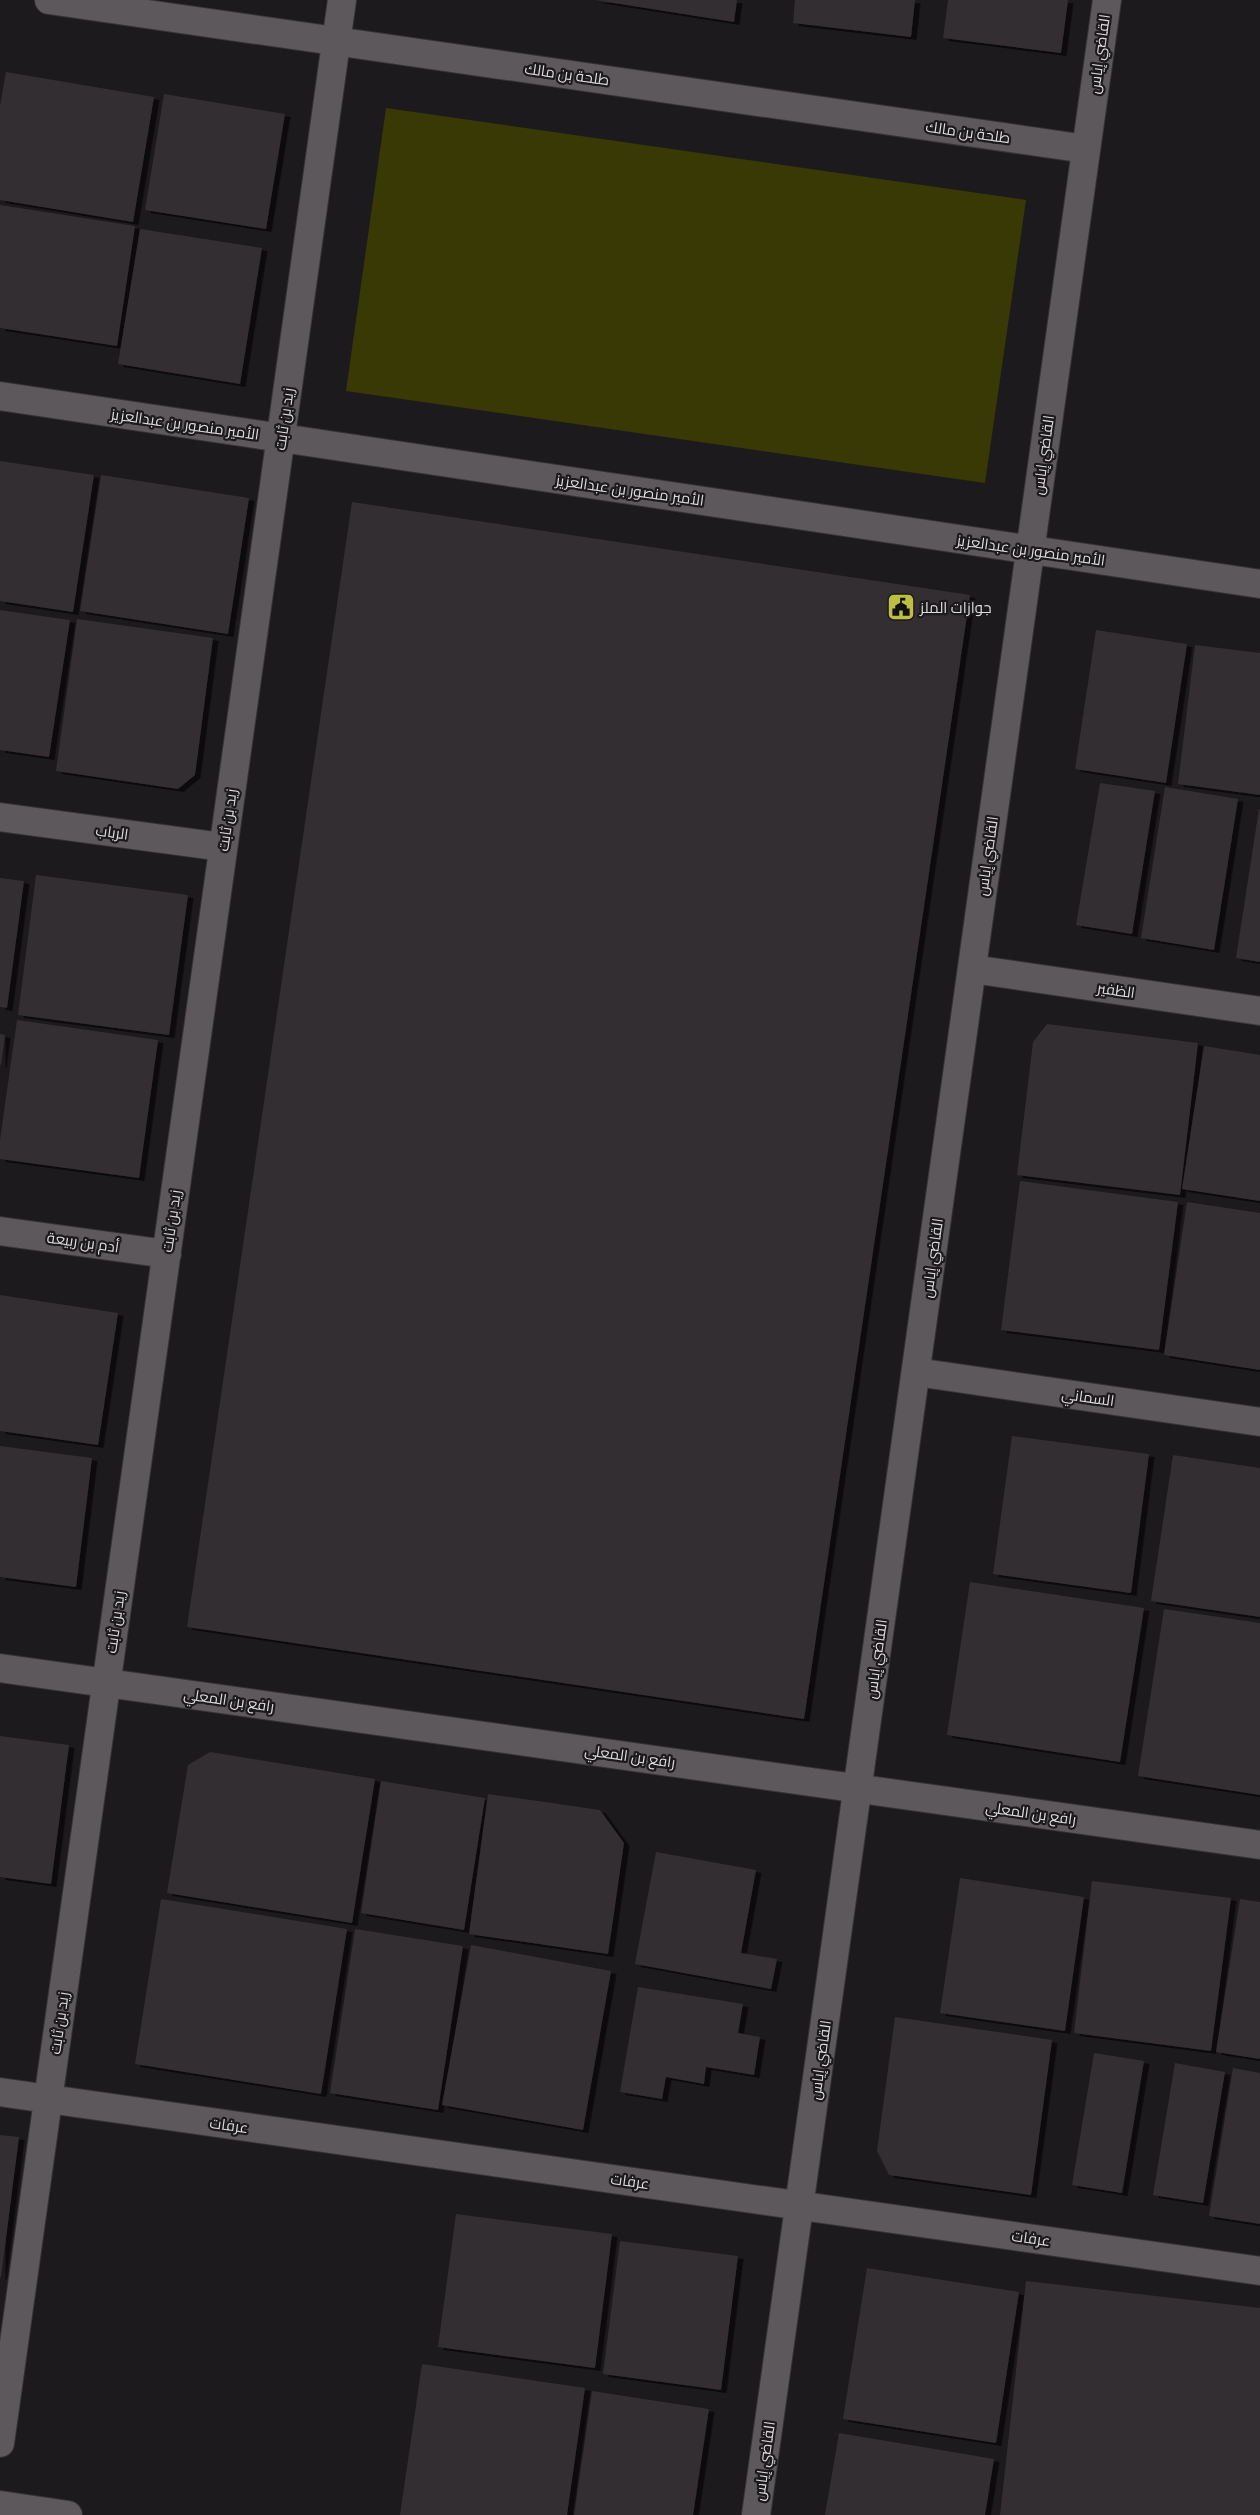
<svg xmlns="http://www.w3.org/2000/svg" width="1260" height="2515" font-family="'Archivo Narrow',Cairo,sans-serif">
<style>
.green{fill:#383904}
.building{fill:#322e32;filter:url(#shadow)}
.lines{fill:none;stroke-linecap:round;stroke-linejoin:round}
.minor-casing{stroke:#363436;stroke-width:30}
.minor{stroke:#5c585c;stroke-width:28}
.labels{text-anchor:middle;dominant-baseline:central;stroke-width:4.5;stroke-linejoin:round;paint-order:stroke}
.street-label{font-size:15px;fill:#dedcde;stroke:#1d1a1d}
.poi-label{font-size:15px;fill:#dedcde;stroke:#1d1a1d;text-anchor:start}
</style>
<defs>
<filter id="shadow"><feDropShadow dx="5.5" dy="3" stdDeviation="0" flood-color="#0009"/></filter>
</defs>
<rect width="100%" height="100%" fill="#1d1a1d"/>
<!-- green -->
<path class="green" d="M 386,108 L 1026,200 L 985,483 L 346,391 Z"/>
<!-- building -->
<path class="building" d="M 595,0 L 737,0 L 734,22 Z
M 795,0 L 915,0 L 911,37 L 793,23 Z
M 948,0 L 1068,0 L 1061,53 L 943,38 Z
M 6,72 L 154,97 L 133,222 L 0,200 L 0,106 Z
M 164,94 L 285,114 L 266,229 L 145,210 Z
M 0,205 L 135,226 L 117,346 L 0,328 Z
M 140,229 L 262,248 L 240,384 L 118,364 Z
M 0,461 L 94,475 L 73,612 L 0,601 Z
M 101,475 L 249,498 L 228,634 L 80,611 Z
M 352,502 L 970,595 L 804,1719 L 187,1627 Z
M 0,610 L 70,620 L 49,757 L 0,750 Z
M 77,619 L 213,638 L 195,775 L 178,789 L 56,771 Z
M 1096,630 L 1187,644 L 1166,783 L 1075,769 Z
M 1195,645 L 1260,653 L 1260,795 L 1178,784 Z
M 1100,783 L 1155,791 L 1132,934 L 1076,925 Z
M 1165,787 L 1238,799 L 1214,950 L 1141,938 Z
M 1259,809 L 1260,809 L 1260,962 L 1236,958 Z
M 36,875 L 188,895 L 169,1035 L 18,1015 Z
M 0,878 L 24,881 L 7,1008 L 0,1007 Z
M 17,1020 L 158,1040 L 139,1178 L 0,1159 L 0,1140 Z
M 1047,1024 L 1198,1043 L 1180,1195 L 1017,1175 L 1033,1042 Z
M 0,1034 L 5,1035 L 1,1065 L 0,1065 Z
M 1204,1046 L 1260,1055 L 1260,1201 L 1182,1189 Z
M 1020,1181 L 1178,1202 L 1159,1350 L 1001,1330 Z
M 1187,1202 L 1260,1213 L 1260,1370 L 1164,1355 Z
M 0,1295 L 118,1313 L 98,1445 L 0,1431 Z
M 1012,1436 L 1149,1454 L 1131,1593 L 993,1574 Z
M 0,1446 L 92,1458 L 76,1587 L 0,1577 Z
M 1173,1455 L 1260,1468 L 1260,1617 L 1151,1601 Z
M 970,1582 L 1144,1608 L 1120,1762 L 947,1735 Z
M 1164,1609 L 1260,1623 L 1260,1795 L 1138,1776 Z
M 0,1736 L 69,1745 L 51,1884 L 0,1877 Z
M 210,1752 L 375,1779 L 352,1923 L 167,1893 L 188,1765 Z
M 381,1781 L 485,1798 L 464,1930 L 361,1913 Z
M 488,1794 L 600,1810 L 624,1843 L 608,1954 L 469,1934 Z
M 656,1852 L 756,1870 L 741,1953 L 777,1959 L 771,1989 L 635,1964 Z
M 960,1878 L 1084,1897 L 1065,2031 L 940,2013 Z
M 1092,1881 L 1231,1898 L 1211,2051 L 1074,2033 Z
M 161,1899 L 347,1929 L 321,2094 L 135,2064 Z
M 1240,1899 L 1260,1902 L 1260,2059 L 1216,2052 Z
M 355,1929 L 463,1946 L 438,2110 L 330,2093 Z
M 471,1945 L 611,1971 L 583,2130 L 442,2105 Z
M 638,1987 L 743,2004 L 738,2033 L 760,2037 L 754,2075 L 706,2067 L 704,2084 L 666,2077 L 662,2099 L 620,2092 Z
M 895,2017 L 1052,2040 L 1031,2195 L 889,2175 L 877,2151 Z
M 1094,2053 L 1144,2061 L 1122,2193 L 1072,2185 Z
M 1175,2063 L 1225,2072 L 1203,2203 L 1153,2195 Z
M 1233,2068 L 1260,2073 L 1260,2224 L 1209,2216 Z
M 0,2135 L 19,2137 L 1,2277 L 0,2277 Z
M 456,2214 L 612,2234 L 595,2368 L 438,2347 Z
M 620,2241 L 738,2256 L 721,2390 L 603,2374 Z
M 867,2268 L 1019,2292 L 996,2443 L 843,2419 Z
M 1026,2281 L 1260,2308 L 1260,2515 L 1000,2515 Z
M 422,2364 L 585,2388 L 567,2515 L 400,2515 Z
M 592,2391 L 709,2409 L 693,2515 L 574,2515 Z
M 839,2433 L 994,2459 L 985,2515 L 825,2515 Z"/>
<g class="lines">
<!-- minor casing -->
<g class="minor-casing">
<path id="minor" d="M 49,0 L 1086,149
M 0,396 L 1260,584
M 0,817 L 223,847
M 972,969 L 1260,1011
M 0,1231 L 167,1254
M 916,1372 L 1260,1422
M 0,1668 L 1260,1845
M 0,2092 L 1260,2271
M 0,2443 L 342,0
M 0,2505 L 68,2515
M 756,2515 L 1107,0"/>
</g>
<!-- minor -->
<use href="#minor" class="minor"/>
</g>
<!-- icons -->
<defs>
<g id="civic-square" transform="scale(1.4375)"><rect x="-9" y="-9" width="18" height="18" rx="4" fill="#bdbf43" stroke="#1d1a1d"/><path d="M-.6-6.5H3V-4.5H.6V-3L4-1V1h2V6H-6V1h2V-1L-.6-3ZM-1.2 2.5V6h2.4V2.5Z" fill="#111"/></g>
</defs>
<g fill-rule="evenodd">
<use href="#civic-square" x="901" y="607"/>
</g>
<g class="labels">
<!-- street labels -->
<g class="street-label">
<text transform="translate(1099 54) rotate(-82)">القاضي إياس</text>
<text transform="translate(567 74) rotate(8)">طلحة بن مالك</text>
<text transform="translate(968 132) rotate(8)">طلحة بن مالك</text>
<text transform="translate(284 419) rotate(-82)">زيد بن ثابت</text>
<text transform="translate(185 424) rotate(8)">الأمير منصور بن عبدالعزيز</text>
<text transform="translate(1043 455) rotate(-82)">القاضي إياس</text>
<text transform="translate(630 490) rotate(8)">الأمير منصور بن عبدالعزيز</text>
<text transform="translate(1031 550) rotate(8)">الأمير منصور بن عبدالعزيز</text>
<text transform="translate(227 820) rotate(-82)">زيد بن ثابت</text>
<text transform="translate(112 832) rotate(8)">الرباب</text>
<text transform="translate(987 856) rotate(-82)">القاضي إياس</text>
<text transform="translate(1116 990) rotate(8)">الظفير</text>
<text transform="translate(171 1221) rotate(-82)">زيد بن ثابت</text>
<text transform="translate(83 1242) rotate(8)">أدم بن ربيعة</text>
<text transform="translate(932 1258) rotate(-82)">القاضي إياس</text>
<text transform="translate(1088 1397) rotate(8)">السماني</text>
<text transform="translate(115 1622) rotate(-82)">زيد بن ثابت</text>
<text transform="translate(876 1659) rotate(-82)">القاضي إياس</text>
<text transform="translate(229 1700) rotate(8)">رافع بن المعلي</text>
<text transform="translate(630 1756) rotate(8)">رافع بن المعلي</text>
<text transform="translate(1031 1813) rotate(8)">رافع بن المعلي</text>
<text transform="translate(59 2023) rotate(-82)">زيد بن ثابت</text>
<text transform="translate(820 2060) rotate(-82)">القاضي إياس</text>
<text transform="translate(229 2125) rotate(8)">عرفات</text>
<text transform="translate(630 2181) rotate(8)">عرفات</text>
<text transform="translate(1031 2238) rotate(8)">عرفات</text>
<text transform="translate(764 2461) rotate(-82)">القاضي إياس</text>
</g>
<!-- poi labels -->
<g class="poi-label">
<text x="920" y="607">جوازات الملز</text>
</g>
</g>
</svg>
